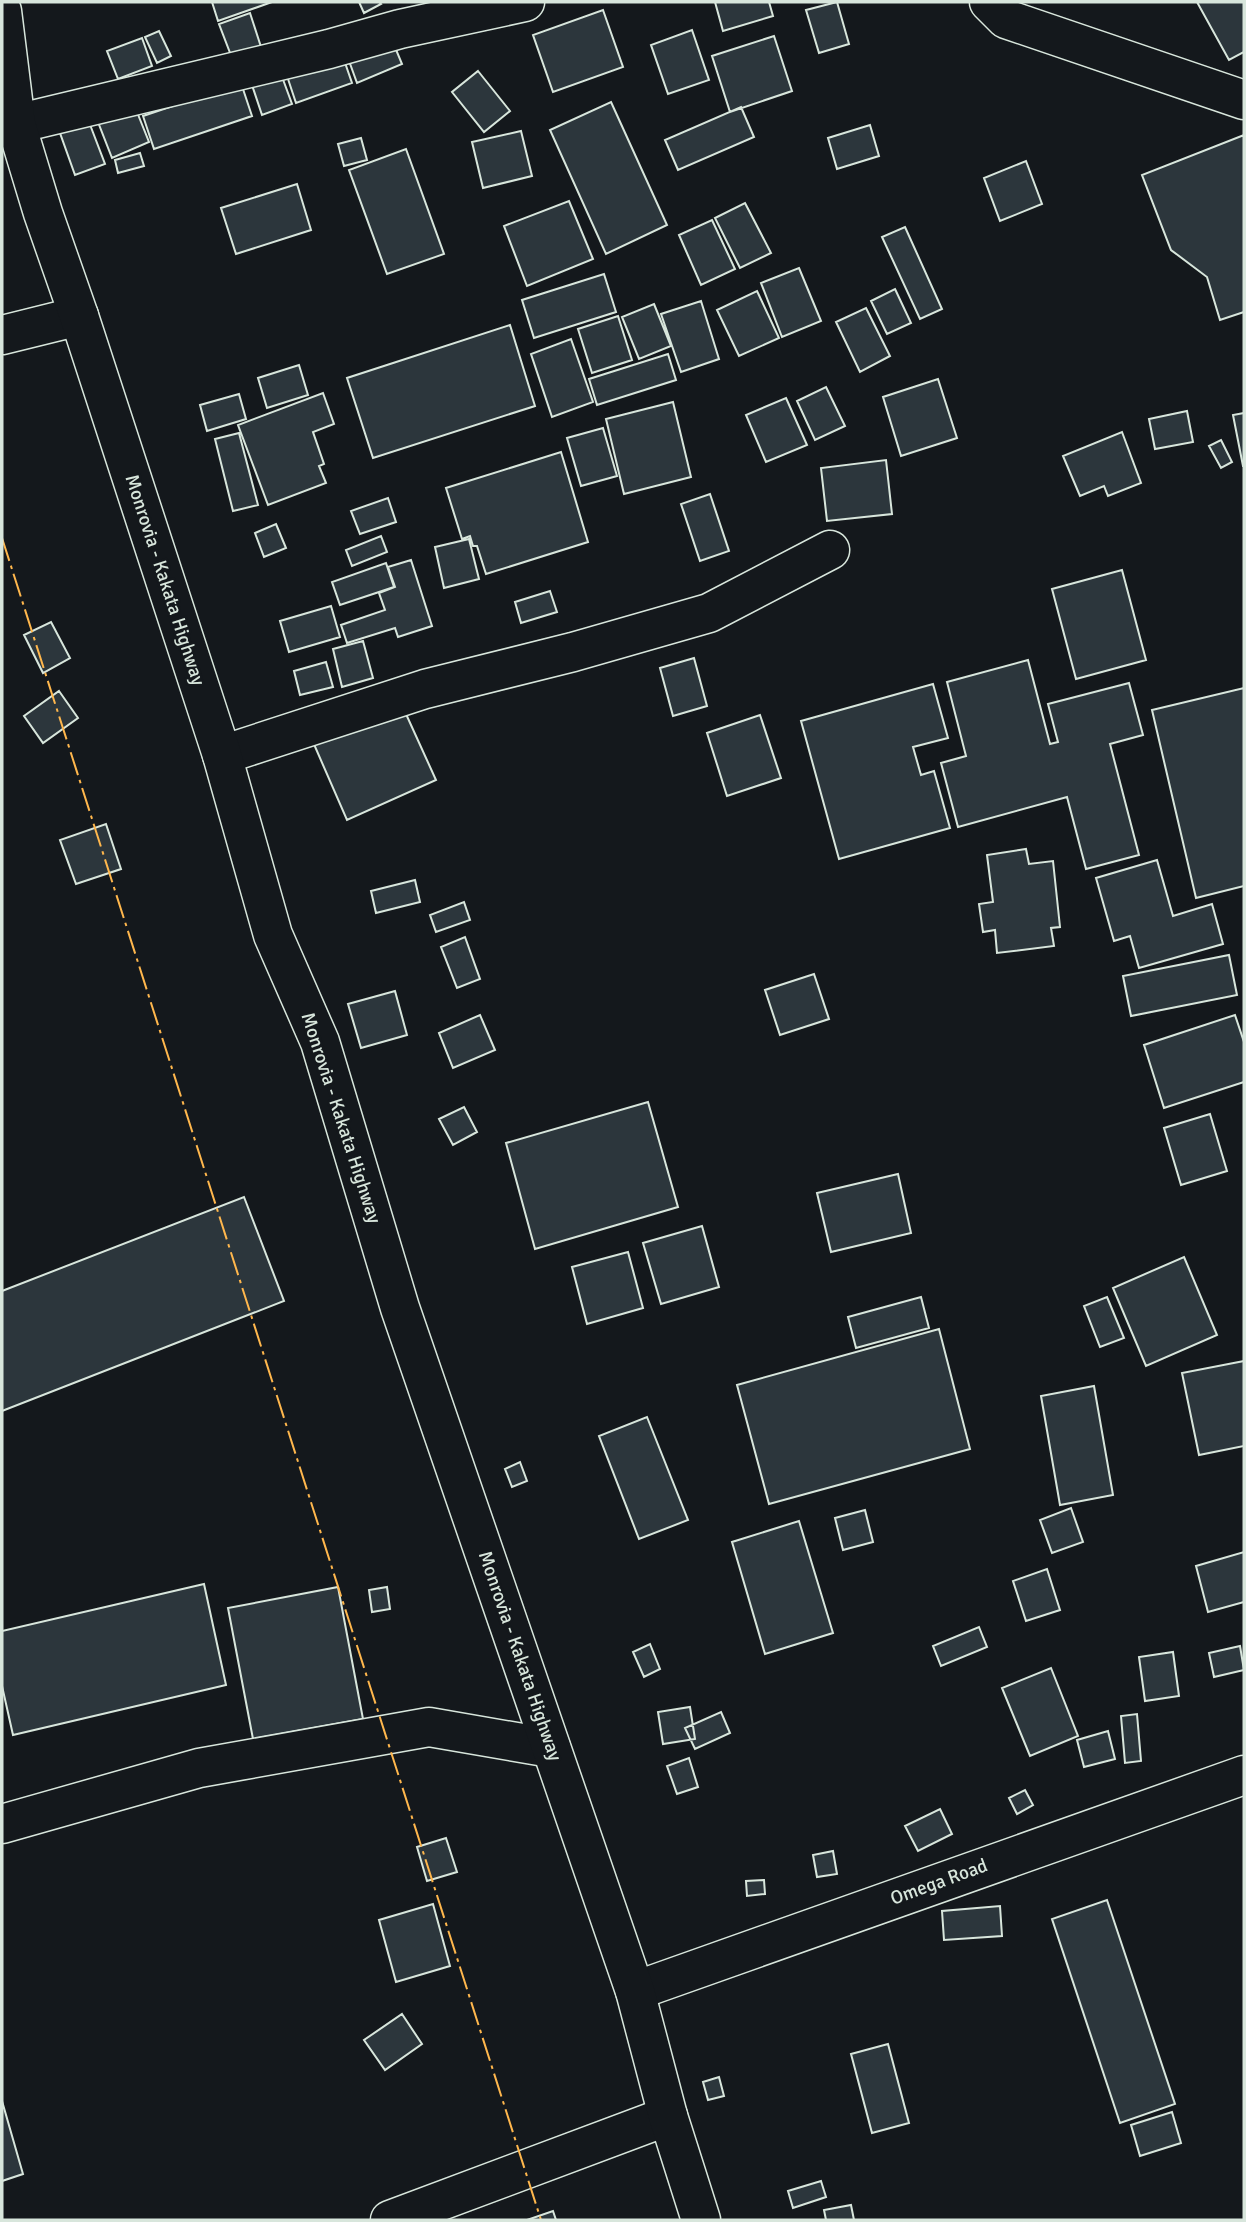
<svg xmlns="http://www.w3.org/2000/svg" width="1246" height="2222" font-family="Signika,sans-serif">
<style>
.building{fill:#2c363c;stroke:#d8e6dc;stroke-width:2}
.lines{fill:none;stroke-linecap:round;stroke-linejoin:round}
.minor-casing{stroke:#d8e6dc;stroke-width:41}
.highway-casing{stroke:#d8e6dc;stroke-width:41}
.minor{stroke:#14181c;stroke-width:38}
.highway{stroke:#14181c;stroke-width:38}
.power{stroke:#ffb74d;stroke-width:2;stroke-dasharray:24 5 3.5 5;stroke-linecap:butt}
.labels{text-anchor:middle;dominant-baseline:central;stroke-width:5;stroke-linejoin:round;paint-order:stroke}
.street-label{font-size:19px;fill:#d8e6dc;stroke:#14181c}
</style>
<rect width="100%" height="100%" fill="#14181c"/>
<!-- building -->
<path class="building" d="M 212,2 L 272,2 L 218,21 Z
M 359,2 L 379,2 L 381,4 L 364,13 Z
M 715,2 L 769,2 L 773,16 L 723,31 Z
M 837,2 L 849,44 L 819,53 L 806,10 Z
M 1197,2 L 1244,2 L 1244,52 L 1229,60 Z
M 603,10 L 623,67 L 553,92 L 533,35 Z
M 250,13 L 261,47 L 232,58 L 219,24 Z
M 692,30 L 709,80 L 668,94 L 651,45 Z
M 159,31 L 171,56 L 157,63 L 145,37 Z
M 774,36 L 792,91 L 730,112 L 712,56 Z
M 142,38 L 152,66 L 118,79 L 107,51 Z
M 392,40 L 402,64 L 357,83 L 348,58 Z
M 343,57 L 352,83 L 296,103 L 287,76 Z
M 478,71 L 510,111 L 484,132 L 452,92 Z
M 281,74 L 292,104 L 262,115 L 252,85 Z
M 241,83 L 252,116 L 154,149 L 143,116 Z
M 611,102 L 667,225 L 606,254 L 550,130 Z
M 135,107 L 149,142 L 112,158 L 98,122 Z
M 741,107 L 754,137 L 678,170 L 665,140 Z
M 89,122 L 105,164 L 75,175 L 60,133 Z
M 870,125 L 879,156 L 837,169 L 828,138 Z
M 521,131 L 532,176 L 483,188 L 472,142 Z
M 1244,135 L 1244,312 L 1220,320 L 1207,277 L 1171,250 L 1142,175 Z
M 361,138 L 367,160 L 344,166 L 338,144 Z
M 406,149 L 444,254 L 387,274 L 349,170 Z
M 140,153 L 144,166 L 118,173 L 115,160 Z
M 1026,161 L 1042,204 L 1000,221 L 984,178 Z
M 297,184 L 311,230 L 236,254 L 221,208 Z
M 569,201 L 593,259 L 527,286 L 504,226 Z
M 745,203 L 771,253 L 740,268 L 715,218 Z
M 712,220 L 735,269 L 701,285 L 679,235 Z
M 905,227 L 942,309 L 920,319 L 882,237 Z
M 799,268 L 821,321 L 782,337 L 761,283 Z
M 604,274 L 616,312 L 534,338 L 522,300 Z
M 895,289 L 911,323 L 887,334 L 871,301 Z
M 757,291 L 779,338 L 739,356 L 717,310 Z
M 701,301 L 719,359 L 681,372 L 661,314 Z
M 654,304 L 671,346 L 639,359 L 622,317 Z
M 866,308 L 890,356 L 860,372 L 836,322 Z
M 618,316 L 632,360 L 592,373 L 578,329 Z
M 510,325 L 535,406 L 373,458 L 347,378 Z
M 571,339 L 593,402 L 552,417 L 531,354 Z
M 668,354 L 676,380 L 597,405 L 589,379 Z
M 299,365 L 308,395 L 267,408 L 258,378 Z
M 938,379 L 957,438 L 901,456 L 883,397 Z
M 826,387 L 845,426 L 815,440 L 797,401 Z
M 323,393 L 334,424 L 313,432 L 324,464 L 319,466 L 326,483 L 268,505 L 238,425 Z
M 239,394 L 246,419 L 207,431 L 200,405 Z
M 786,398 L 807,445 L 766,462 L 746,415 Z
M 673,402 L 691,477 L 624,494 L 606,419 Z
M 1187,411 L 1193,442 L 1155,449 L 1149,419 Z
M 1244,413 L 1244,466 L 1243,466 L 1233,415 Z
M 603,428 L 617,476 L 581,486 L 567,438 Z
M 1122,432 L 1141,483 L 1108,496 L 1104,486 L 1080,496 L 1063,456 Z
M 239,433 L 258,505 L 233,511 L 215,439 Z
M 1221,440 L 1232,462 L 1221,468 L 1209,446 Z
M 561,452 L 588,542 L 486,574 L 477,546 L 473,546 L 470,536 L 462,539 L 446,488 Z
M 886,460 L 892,514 L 827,521 L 821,468 Z
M 710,494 L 729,551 L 700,561 L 681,504 Z
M 388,498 L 396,522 L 360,534 L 351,511 Z
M 276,524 L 286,548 L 264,557 L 255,533 Z
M 381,536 L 387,552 L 352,566 L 346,550 Z
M 469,539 L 479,579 L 444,588 L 435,547 Z
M 411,560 L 432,626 L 398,637 L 395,628 L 347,643 L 341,625 L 385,610 L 379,593 L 395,587 L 388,567 Z
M 386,563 L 394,587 L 340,605 L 332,582 Z
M 1122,570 L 1146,660 L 1076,679 L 1052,589 Z
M 550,591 L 557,612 L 521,623 L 515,602 Z
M 331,606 L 340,637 L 289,652 L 280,621 Z
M 51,622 L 70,658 L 43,673 L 24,635 Z
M 363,641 L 373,678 L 342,687 L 333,649 Z
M 694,658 L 707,706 L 673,716 L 660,668 Z
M 1028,660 L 1050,744 L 1058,742 L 1048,704 L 1129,683 L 1143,735 L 1110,744 L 1139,855 L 1086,869 L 1067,797 L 958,827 L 941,763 L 966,756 L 947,682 Z
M 326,662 L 333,687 L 300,695 L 294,671 Z
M 933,684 L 948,738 L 913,747 L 921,775 L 934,771 L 950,828 L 839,859 L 801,721 Z
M 1244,688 L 1244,886 L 1196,898 L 1152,710 Z
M 59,691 L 78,718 L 43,743 L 24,716 Z
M 401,703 L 436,780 L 347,820 L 313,742 Z
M 760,715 L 781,778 L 727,796 L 707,733 Z
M 106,824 L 121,869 L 76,884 L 60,840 Z
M 1026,849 L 1029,864 L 1053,861 L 1060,927 L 1051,928 L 1054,946 L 997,953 L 995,930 L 983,932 L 979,904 L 993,902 L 987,855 Z
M 1157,860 L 1173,916 L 1212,904 L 1223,944 L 1139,968 L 1130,936 L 1114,941 L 1096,878 Z
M 415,880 L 420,902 L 376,913 L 371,891 Z
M 464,902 L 470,920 L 436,932 L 430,915 Z
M 465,937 L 480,979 L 457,988 L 441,947 Z
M 1229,955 L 1237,995 L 1131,1016 L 1123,976 Z
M 814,974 L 829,1019 L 780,1035 L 765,990 Z
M 395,991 L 407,1035 L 361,1048 L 348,1004 Z
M 480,1015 L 495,1050 L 453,1068 L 439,1033 Z
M 1235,1015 L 1244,1042 L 1244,1082 L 1164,1108 L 1144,1045 Z
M 648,1102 L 678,1207 L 535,1249 L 506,1143 Z
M 464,1107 L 477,1132 L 453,1145 L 439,1119 Z
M 1210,1114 L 1227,1171 L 1181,1185 L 1164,1128 Z
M 898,1174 L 911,1233 L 831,1252 L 817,1193 Z
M 244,1197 L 284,1301 L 2,1411 L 2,1291 Z
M 702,1226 L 719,1287 L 661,1304 L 643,1243 Z
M 628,1252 L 643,1308 L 587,1324 L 572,1267 Z
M 1184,1257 L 1217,1335 L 1146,1366 L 1113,1288 Z
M 921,1297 L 929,1328 L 856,1348 L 848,1317 Z
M 1107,1297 L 1124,1338 L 1100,1347 L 1084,1306 Z
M 939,1329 L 970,1449 L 769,1504 L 737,1385 Z
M 1244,1361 L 1244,1446 L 1199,1455 L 1182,1373 Z
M 1094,1386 L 1113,1495 L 1060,1505 L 1041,1396 Z
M 647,1417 L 688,1520 L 639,1539 L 599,1436 Z
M 520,1462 L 527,1481 L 512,1487 L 505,1469 Z
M 1071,1508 L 1083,1542 L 1052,1553 L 1040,1520 Z
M 865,1510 L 873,1542 L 843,1550 L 835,1518 Z
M 799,1521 L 833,1633 L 765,1654 L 732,1542 Z
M 1244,1552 L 1244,1602 L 1208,1612 L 1196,1566 Z
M 1047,1569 L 1060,1610 L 1026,1621 L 1013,1581 Z
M 204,1584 L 226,1685 L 13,1735 L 2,1686 L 2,1631 Z
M 338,1587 L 363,1719 L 253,1739 L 228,1608 Z
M 387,1587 L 390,1609 L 372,1612 L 369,1590 Z
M 979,1627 L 987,1647 L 941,1666 L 933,1646 Z
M 650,1644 L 660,1669 L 644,1677 L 633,1652 Z
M 1240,1646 L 1244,1670 L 1214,1677 L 1209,1653 Z
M 1173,1652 L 1179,1696 L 1145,1701 L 1139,1657 Z
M 1051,1668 L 1078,1736 L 1030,1756 L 1002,1688 Z
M 690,1707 L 695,1739 L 663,1744 L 658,1712 Z
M 721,1712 L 730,1733 L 695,1749 L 685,1728 Z
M 1137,1714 L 1141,1761 L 1125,1763 L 1121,1716 Z
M 1108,1731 L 1115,1759 L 1084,1767 L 1077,1740 Z
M 689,1758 L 698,1787 L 677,1794 L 667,1766 Z
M 1025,1790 L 1033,1805 L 1017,1814 L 1009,1798 Z
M 940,1809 L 952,1834 L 918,1851 L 905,1826 Z
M 446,1838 L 457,1872 L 427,1881 L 417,1847 Z
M 833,1851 L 837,1874 L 817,1877 L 813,1855 Z
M 764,1880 L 765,1894 L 747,1896 L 746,1881 Z
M 1107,1900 L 1175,2104 L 1120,2123 L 1052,1919 Z
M 433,1904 L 450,1966 L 396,1982 L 379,1920 Z
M 1000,1906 L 1002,1936 L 944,1940 L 942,1911 Z
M 402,2014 L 422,2044 L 385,2070 L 364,2040 Z
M 888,2044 L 909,2123 L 872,2133 L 851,2054 Z
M 719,2077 L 724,2096 L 708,2100 L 703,2082 Z
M 2,2101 L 23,2174 L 2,2181 Z
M 1172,2112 L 1181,2143 L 1140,2156 L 1131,2125 Z
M 821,2181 L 826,2197 L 793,2208 L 788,2191 Z
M 851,2205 L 854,2220 L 826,2220 L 824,2210 Z
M 553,2211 L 556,2220 L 527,2220 Z"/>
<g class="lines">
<!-- minor casing -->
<g class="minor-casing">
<path id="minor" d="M 989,2 L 1006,19 L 1244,100
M 16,124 L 329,49 L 400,29 L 525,2
M 2,335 L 79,316
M 222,755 L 425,689 L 573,652 L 709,613 L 830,550
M 2,1824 L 199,1768 L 429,1727 L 551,1748
M 635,1991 L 1244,1775
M 390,2220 L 668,2116"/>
</g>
<!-- highway casing -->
<g class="highway-casing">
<path id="highway" d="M 2,11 L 16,124 L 43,213 L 79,316 L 222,755 L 273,935 L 320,1042 L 400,1308 L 635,1991 L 668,2116 L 701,2220"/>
</g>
<!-- minor -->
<use href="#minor" class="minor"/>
<!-- highway -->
<use href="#highway" class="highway"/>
<!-- power -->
<path class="power" d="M 2,538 L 541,2220"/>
</g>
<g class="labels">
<!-- street labels -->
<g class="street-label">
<text transform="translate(165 580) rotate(72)">Monrovia - Kakata Highway</text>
<text transform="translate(341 1118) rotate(72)">Monrovia - Kakata Highway</text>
<text transform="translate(520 1656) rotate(71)">Monrovia - Kakata Highway</text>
<text transform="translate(939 1882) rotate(-20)">Omega Road</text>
</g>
</g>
<!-- border -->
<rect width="1246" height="2222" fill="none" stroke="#d8e6dc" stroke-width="7"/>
</svg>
